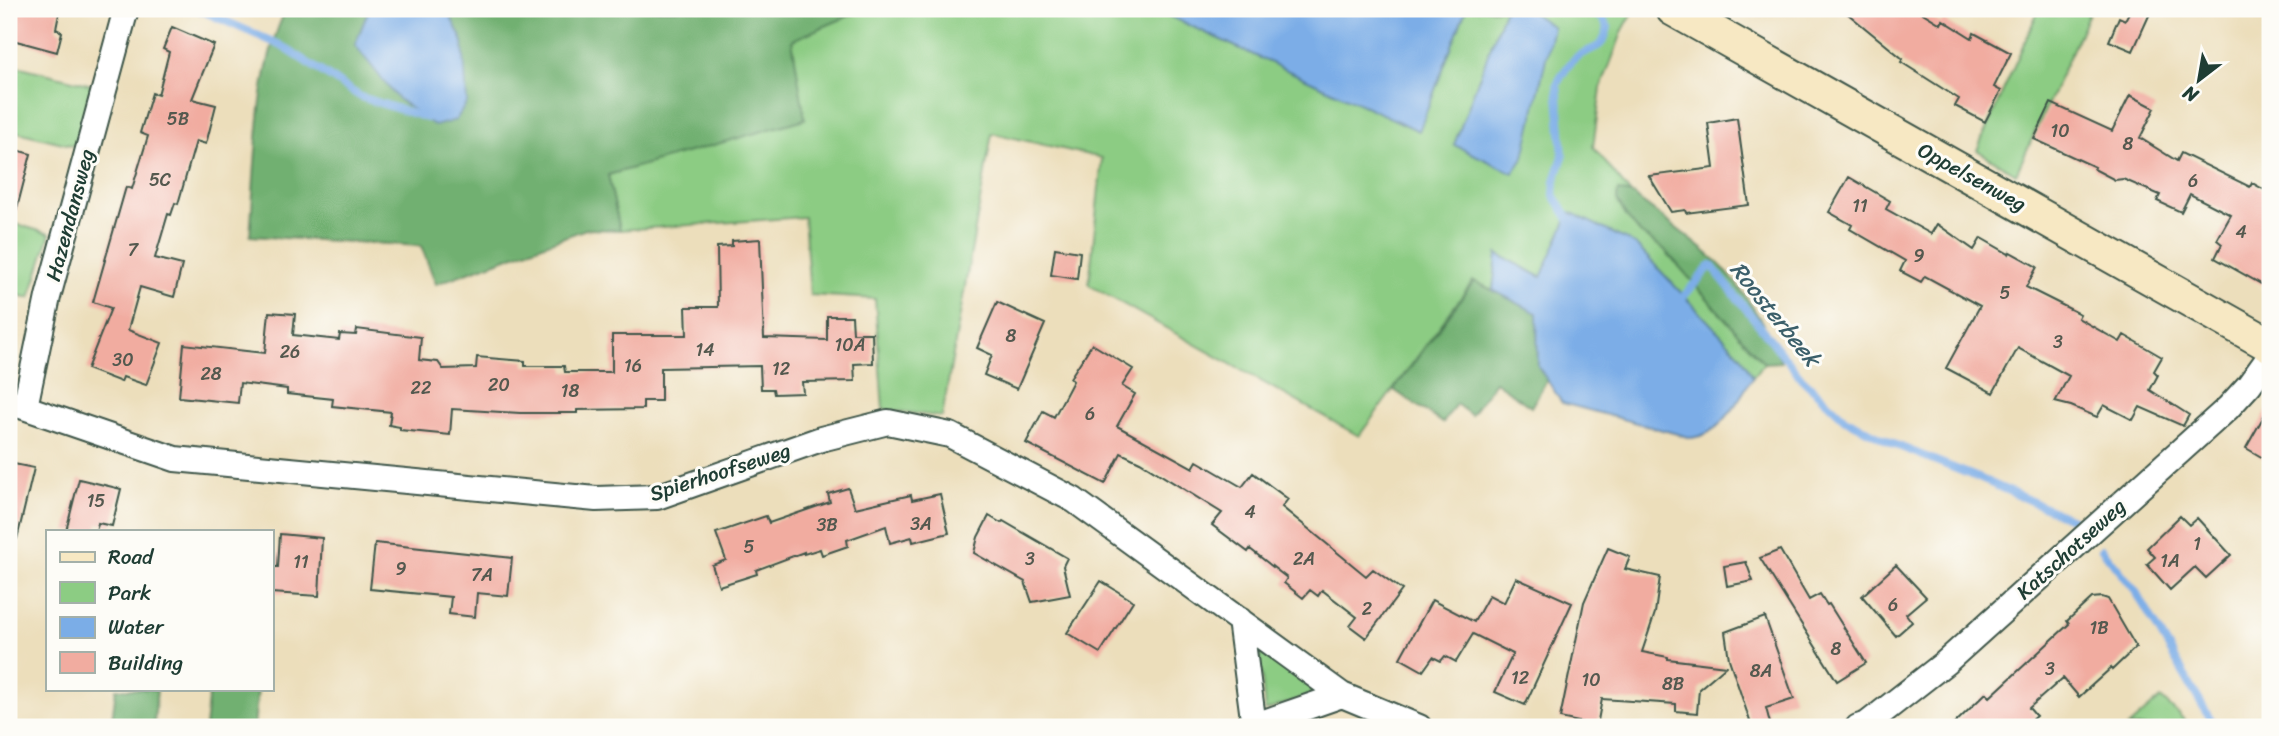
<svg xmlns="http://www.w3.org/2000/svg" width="2279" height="736" font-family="Sriracha,sans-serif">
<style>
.green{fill:#8ccc83;stroke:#56845c;stroke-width:2}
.forest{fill:#71b071;stroke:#487652;stroke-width:2}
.water{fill:#7bade7;stroke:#4d758e;stroke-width:2}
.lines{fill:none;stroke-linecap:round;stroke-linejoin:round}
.stream{stroke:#7bade7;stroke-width:8}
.building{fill:#f1aca0}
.street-casing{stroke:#3e5548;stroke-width:28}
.secondary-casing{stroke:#3e5548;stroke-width:37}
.street{stroke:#fff;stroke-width:24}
.secondary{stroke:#f7e8c3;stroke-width:33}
.labels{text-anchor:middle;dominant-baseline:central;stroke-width:6;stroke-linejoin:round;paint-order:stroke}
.number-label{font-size:18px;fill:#54594f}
.street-label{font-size:21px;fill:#1f3d34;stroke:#fdfcf7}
.water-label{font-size:23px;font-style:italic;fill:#3b5f6a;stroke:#fdfcf7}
</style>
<rect width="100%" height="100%" fill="#fdfcf7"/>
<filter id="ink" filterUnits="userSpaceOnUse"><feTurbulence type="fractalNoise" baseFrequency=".0143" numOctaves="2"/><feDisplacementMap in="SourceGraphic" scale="14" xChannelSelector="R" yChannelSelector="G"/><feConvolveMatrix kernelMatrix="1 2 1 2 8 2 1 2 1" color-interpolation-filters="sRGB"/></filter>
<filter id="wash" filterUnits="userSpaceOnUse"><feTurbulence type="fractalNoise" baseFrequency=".00686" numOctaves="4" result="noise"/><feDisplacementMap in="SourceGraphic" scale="28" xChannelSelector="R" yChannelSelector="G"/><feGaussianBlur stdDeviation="1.57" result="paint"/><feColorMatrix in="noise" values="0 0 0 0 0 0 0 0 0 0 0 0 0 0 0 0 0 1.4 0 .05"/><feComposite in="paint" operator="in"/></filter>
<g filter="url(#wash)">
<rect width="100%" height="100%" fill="#ecdebb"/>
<!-- green -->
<path class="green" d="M 865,9 L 1154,9 L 1419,131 L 1466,9 L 1505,9 L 1454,145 L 1553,27 L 1526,9 L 1628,9 L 1633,12 L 1623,30 L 1601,88 L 1593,147 L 1631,194 L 1618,192 L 1617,200 L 1626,216 L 1640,233 L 1664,249 L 1764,363 L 1753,377 L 1741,356 L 1635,244 L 1541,277 L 1498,254 L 1493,290 L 1473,281 L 1359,436 L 1089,285 L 1102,158 L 992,133 L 942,417 L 883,409 L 875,299 L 810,295 L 804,217 L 620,230 L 608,175 L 804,119 L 792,40 Z
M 2039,9 L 2091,9 L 2016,174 L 1977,150 Z
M 9,64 L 92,85 L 75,146 L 9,130 Z
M 9,222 L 50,234 L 30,298 L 9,293 Z
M 1259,649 L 1318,692 L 1265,711 Z
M 2161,698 L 2192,727 L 2128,727 Z"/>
<!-- forest -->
<path class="forest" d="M 286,9 L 369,9 L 355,45 L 463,42 L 447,9 L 865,9 L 792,40 L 805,119 L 608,175 L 620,230 L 586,229 L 436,284 L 421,246 L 250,236 C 256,165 255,73 286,9 Z
M 1618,191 L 1631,194 C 1659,215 1687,235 1713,258 C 1739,282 1769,329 1781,362 L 1764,363 L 1664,249 L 1640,233 L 1626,216 L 1617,200 Z
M 1474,281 L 1537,313 L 1538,366 L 1547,380 L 1531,407 L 1495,382 L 1471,415 L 1456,404 L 1443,423 L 1394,390 Z
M 116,689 L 157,689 L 154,724 L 180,727 L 111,727 Z
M 209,689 L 258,689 L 254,727 L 205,727 Z"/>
<!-- water -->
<path class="water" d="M 369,9 L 447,9 L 463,42 L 467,102 L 456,120 L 435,126 L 397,98 L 355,45 Z
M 1154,9 L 1466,9 L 1419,131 Z
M 1505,9 L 1526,9 L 1553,27 L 1524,157 L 1513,173 L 1454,145 Z
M 1570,212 L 1635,244 L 1741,356 L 1753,377 C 1737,401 1723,434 1692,438 L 1562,403 L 1538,366 L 1537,313 L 1493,290 L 1497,254 L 1541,277 Z"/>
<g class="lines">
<!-- stream -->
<path class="stream" d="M 198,9 L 280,45 L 361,97 L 427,118 L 429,114
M 1572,226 L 1571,222 L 1554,195 L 1555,181 L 1563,156 L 1557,84 C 1562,75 1569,62 1578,56 C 1594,46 1603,51 1608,27 L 1602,18 L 1586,9
M 1677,304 L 1711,265 L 1802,379 L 1845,419 L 1896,445 L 1981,479 L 2074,520
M 2102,549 L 2135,590 L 2210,719 L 2218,727"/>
</g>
<g id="blocks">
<!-- building -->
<path class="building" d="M 17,9 L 60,9 L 56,29 L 62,32 L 57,52 L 9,39 Z
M 1842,9 L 1916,9 L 1941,24 L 1943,20 L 1972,38 L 1974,33 L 2011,53 L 1994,87 L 2001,91 L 1985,122 L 1955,106 L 1959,99 L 1901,62 L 1903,59 Z
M 2131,9 L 2152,9 L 2133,51 L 2109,41 L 2119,17 L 2125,20 Z
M 172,27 L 214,45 L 192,99 L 216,105 L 206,144 L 196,141 L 178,204 L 175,203 L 171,215 L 168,214 L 155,258 L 182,265 L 174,297 L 140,287 L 128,330 L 162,343 L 146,385 L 123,377 L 121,382 L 87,369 L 111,308 L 93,302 L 126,187 L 132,189 L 148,136 L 140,133 L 152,93 L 158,95 L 169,52 L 163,49 Z
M 2130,95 L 2155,108 L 2140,138 L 2177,161 L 2181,153 L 2250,187 L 2252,183 L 2270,193 L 2270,289 L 2215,258 L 2222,244 L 2217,240 L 2231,215 L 2190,194 L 2181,212 L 2157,201 L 2160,195 L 2123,179 L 2115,180 L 2094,169 L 2095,167 L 2034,139 L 2051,103 L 2112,131 Z
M 1737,118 L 1749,205 L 1686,213 L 1685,210 L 1671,212 L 1649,176 L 1714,168 L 1708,123 Z
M 9,148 L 31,154 L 16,212 L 9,211 Z
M 1849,177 L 1890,201 L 1886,209 L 1931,234 L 1937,224 L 1974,250 L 1981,238 L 2009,254 L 2010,252 L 2037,267 L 2026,287 L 2080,314 L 2078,318 L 2120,342 L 2124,335 L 2162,357 L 2154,371 L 2158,375 L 2150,390 L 2189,415 L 2183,426 L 2140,407 L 2133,420 L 2104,405 L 2097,417 L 2071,406 L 2055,402 L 2069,376 L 2018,348 L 1993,393 L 1946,368 L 1980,306 L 1925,276 L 1921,282 L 1900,271 L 1905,261 L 1850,229 L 1852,225 L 1829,212 Z
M 760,239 L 764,338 L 827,340 L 827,316 L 852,316 L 853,333 L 872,333 L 873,363 L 854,364 L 855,381 L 802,382 L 803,393 L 774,394 L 773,389 L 761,389 L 760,366 L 661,368 L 661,401 L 643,401 L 643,409 L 577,410 L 577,413 L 520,413 L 452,409 L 450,435 L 400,430 L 400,427 L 389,425 L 391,412 L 332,406 L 333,399 L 287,394 L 287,389 L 240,383 L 238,403 L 179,397 L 184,344 L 265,353 L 269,312 L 295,314 L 293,335 L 339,340 L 340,334 L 356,335 L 357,329 L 421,337 L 419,360 L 438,362 L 443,369 L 476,368 L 477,357 L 525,361 L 525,366 L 564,366 L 565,372 L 612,372 L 612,335 L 687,335 L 686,307 L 718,307 L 717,247 L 732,246 L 732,241 Z
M 1055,248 L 1080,252 L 1077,279 L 1051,275 Z
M 997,302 L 1045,324 L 1017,389 L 984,375 L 992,355 L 977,348 Z
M 1092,344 L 1133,369 L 1122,386 L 1135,394 L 1117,426 L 1193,468 L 1197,461 L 1242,487 L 1253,473 L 1288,499 L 1282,507 L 1366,576 L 1373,569 L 1402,590 L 1366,638 L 1350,626 L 1357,617 L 1322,590 L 1318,596 L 1310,590 L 1303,598 L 1284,583 L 1287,578 L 1250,549 L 1248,552 L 1212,525 L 1222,513 L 1140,462 L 1121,453 L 1105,484 L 1026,443 L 1043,411 L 1054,417 L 1073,381 L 1070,378 Z
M 2270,405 L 2270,462 L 2246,448 Z
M 9,463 L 34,468 L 17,539 L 9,538 Z
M 79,479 L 121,489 L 112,526 L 98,523 L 96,531 L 66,531 Z
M 848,488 L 855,508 L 911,495 L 912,500 L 940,494 L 949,533 L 913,542 L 912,537 L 890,543 L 886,526 L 847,540 L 848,546 L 822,555 L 820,549 L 804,554 L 804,552 L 756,570 L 757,574 L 719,586 L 712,565 L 726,560 L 716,533 L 766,516 L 769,523 L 830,502 L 828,494 Z
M 989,516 L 1001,523 L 1003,521 L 1067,558 L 1063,566 L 1070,595 L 1032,602 L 1025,582 L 974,553 L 978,537 Z
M 2180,516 L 2189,525 L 2197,518 L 2231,555 L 2206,578 L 2195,567 L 2170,590 L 2147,564 L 2155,557 L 2147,548 Z
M 280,534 L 322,538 L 319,596 L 271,593 L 271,567 L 278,567 Z
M 375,543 L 512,558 L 508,596 L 477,593 L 475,617 L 449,614 L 451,597 L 370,589 Z
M 1608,548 L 1630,557 L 1625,569 L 1660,577 L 1655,613 L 1642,652 L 1668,657 L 1668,659 L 1726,666 L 1699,689 L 1697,713 L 1676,711 L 1676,704 L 1602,699 L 1597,726 L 1560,718 L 1584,602 Z
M 1780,550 L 1809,600 L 1820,594 L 1827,605 L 1829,604 L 1866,663 L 1837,681 L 1760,558 Z
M 1746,562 L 1753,581 L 1727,586 L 1724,566 Z
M 1896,565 L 1926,597 L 1906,614 L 1912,622 L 1896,636 L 1862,596 Z
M 1516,578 L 1572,603 L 1525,705 L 1495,692 L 1513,654 L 1473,634 L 1456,662 L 1445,656 L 1441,661 L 1433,657 L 1423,671 L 1400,658 L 1432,600 L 1474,622 L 1489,595 L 1504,603 Z
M 1101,581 L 1133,601 L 1100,653 L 1067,633 Z
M 2102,597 L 2108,599 L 2136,647 L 2112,670 L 2111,668 L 2079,697 L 2063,678 L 2029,708 L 2036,716 L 2023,727 L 1951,727 L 1986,693 L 1990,697 L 2069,624 L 2067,621 L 2092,598 Z
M 1765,617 L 1794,699 L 1766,708 L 1771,727 L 1752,727 L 1729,659 L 1725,632 Z"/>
</g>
</g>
<g filter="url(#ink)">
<use href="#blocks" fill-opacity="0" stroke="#3e5548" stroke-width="2"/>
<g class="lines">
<!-- street casing -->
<g class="street-casing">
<path id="street" d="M 9,402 L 175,459 L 596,499 L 657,497 L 821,439 L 888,422 L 950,435 L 1074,500 L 1342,695
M 25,407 L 48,297 L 126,9
M 1240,620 L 1254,726
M 1250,727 L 1342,695 L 1419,727
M 1858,727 L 1867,724 L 1945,663 L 2228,408 L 2249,385 L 2270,356"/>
</g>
<!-- secondary casing -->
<g class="secondary-casing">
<path id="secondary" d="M 1673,9 L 2270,345"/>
</g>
<!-- street -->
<use href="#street" class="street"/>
<!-- secondary -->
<use href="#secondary" class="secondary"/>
</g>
</g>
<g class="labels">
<!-- number labels -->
<g class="number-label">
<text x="178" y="119">5B</text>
<text x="2060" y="131">10</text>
<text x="2128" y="144">8</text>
<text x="160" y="180">5C</text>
<text x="2193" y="181">6</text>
<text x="1860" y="206">11</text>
<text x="2241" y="232">4</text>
<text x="133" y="250">7</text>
<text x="1919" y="256">9</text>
<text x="2005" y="293">5</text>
<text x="1011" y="336">8</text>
<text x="2058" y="342">3</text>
<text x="850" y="345">10A</text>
<text x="705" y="350">14</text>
<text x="290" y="352">26</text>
<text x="123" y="360">30</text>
<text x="633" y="366">16</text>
<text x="781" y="369">12</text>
<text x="211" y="374">28</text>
<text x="499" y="385">20</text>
<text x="421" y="388">22</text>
<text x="570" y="391">18</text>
<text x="1090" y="414">6</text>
<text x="96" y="501">15</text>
<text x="1250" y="512">4</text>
<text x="921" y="524">3A</text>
<text x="827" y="525">3B</text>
<text x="2197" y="544">1</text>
<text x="749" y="547">5</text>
<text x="1030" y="559">3</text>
<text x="1304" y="559">2A</text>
<text x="2170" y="561">1A</text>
<text x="301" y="562">11</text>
<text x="401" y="569">9</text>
<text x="482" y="575">7A</text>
<text x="1893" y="605">6</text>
<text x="1367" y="609">2</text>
<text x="2099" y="628">1B</text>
<text x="1836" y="649">8</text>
<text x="2050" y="669">3</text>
<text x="1761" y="671">8A</text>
<text x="1520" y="678">12</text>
<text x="1591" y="680">10</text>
<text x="1673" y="684">8B</text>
</g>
<!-- street labels -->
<g class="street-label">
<text transform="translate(1972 177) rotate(29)">Oppelsenweg</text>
<text transform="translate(70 215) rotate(-75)">Hazendansweg</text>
<text transform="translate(720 472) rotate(-18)">Spierhoofseweg</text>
<text transform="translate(2071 549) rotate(-42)">Katschotseweg</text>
</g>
<!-- water labels -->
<g class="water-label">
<text transform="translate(1775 314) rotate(51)">Roosterbeek</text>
</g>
</g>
<!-- margin -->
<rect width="2279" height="736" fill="none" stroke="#fdfcf7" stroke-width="35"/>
<!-- legend -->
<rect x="46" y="530" width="228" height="161" fill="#fdfcf7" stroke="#a4b0a9" stroke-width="2"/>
<rect x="60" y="552" width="35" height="10" fill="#f7e8c3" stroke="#a4b0a9" stroke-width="2"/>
<text x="108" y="564" font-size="21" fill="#1f3d34">Road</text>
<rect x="60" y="582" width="35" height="21" fill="#8ccc83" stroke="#a4b0a9" stroke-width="2"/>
<text x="108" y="600" font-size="21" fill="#1f3d34">Park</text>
<rect x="60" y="617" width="35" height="21" fill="#7bade7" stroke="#a4b0a9" stroke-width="2"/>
<text x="108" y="634" font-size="21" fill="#1f3d34">Water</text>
<rect x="60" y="652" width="35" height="21" fill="#f1aca0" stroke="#a4b0a9" stroke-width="2"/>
<text x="108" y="670" font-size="21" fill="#1f3d34">Building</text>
<!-- north arrow -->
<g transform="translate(2199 80) rotate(211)" stroke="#fdfcf7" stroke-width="5" paint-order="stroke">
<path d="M0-5L12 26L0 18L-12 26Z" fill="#1f3d34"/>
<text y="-10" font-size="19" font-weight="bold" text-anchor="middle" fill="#1f3d34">N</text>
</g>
</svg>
